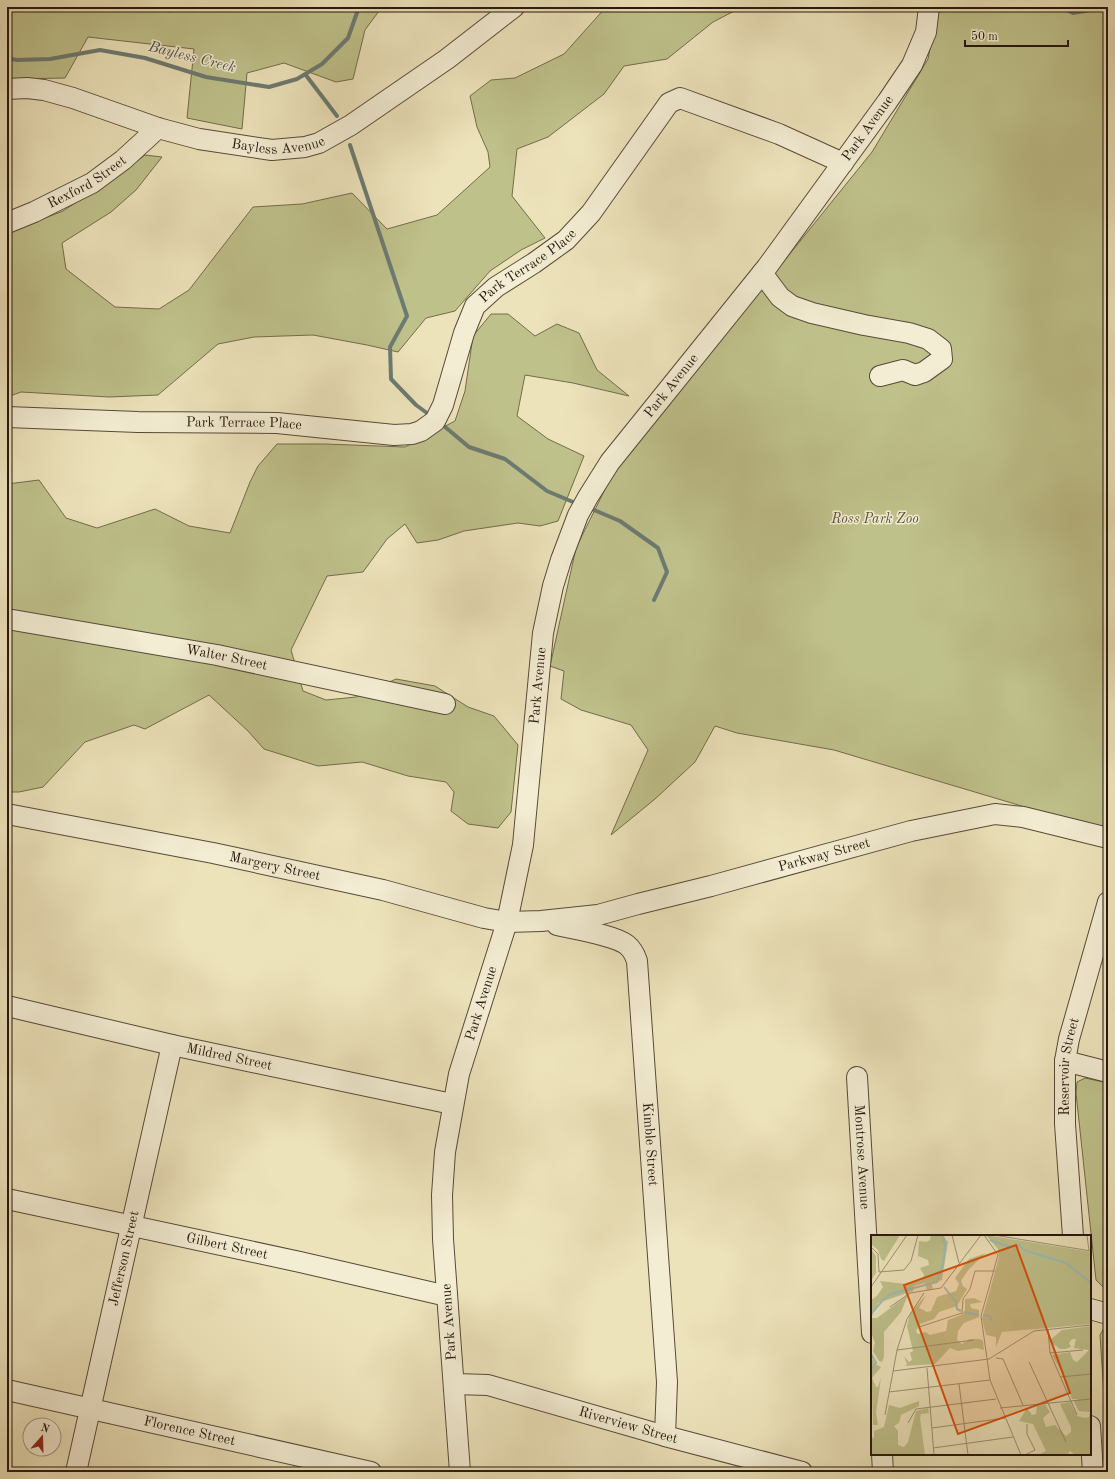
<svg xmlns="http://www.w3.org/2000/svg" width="1115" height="1479" font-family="'Old Standard TT',serif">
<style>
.green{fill:#bfc18b;stroke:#736c4c}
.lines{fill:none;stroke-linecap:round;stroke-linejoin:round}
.stream{stroke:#6c7b72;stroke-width:4}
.minor-casing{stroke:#584a39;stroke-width:22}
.minor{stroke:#f3edd3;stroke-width:20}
.labels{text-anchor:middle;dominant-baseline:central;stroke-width:3;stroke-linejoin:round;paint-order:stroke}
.street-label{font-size:14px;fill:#27170e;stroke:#f3edd3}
.park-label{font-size:14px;font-style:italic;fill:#5c523a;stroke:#f3edd3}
.water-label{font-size:15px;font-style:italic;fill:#4f5148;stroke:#f3edd3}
.inset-river{fill:none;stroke:#9abdb5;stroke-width:2}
.inset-road{fill:none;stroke:#9e9176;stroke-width:1}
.view{fill:#d5520c;fill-opacity:0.15;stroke:#d5520c;stroke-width:2}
.inset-edge{fill:none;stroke:#27170e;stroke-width:2}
</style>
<rect width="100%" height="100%" fill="#ede3bb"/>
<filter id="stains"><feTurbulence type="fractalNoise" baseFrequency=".005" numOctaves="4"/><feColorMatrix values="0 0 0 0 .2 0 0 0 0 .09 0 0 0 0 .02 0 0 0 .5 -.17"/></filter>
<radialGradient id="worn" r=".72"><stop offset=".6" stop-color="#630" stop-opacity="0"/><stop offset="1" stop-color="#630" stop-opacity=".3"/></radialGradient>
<!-- green -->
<path class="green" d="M 7,7 L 129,7 L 171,12 L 176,7 L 382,7 L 365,30 L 353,79 L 336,82 L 284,63 L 247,73 L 242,129 L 187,118 L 194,49 L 88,37 L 65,78 L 7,79 Z
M 606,7 L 742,7 L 713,22 L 667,59 L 624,66 L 604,94 L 548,137 L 517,149 L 512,196 L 545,238 L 521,250 L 490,271 L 455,311 L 426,318 L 398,352 L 367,345 L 313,335 L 254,337 L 218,344 L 158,395 L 109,397 L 21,392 L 7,397 L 7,233 L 63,211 L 127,169 L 145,155 L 162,157 L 136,190 L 111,212 L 62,243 L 66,269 L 115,307 L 159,309 L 189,290 L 253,207 L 302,204 L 352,193 L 387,229 L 437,215 L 490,167 L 488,152 L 477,127 L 470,96 L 491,80 L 515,78 L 564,54 Z
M 938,7 L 1108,7 L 1108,828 L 1025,807 L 834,750 L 737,733 L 715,726 L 695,762 L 655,799 L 611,835 L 648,750 L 631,725 L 581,710 L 561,699 L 564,671 L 550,666 L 576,548 L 613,473 L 872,152 L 928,59 Z
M 491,314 L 508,314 L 535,336 L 557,324 L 579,333 L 597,370 L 629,396 L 573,383 L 525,375 L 517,416 L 548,439 L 584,456 L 558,521 L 540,526 L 518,523 L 464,531 L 438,540 L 417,543 L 405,524 L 387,539 L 363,572 L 327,576 L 291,650 L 303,691 L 326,700 L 356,697 L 396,679 L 435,686 L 468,707 L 494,716 L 518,745 L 511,812 L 498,828 L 468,824 L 451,811 L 454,792 L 446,782 L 408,776 L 362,762 L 318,766 L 264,749 L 248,731 L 209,695 L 145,729 L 134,725 L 85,742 L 43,787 L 19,792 L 7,792 L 7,484 L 39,480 L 66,518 L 97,528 L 155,509 L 189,526 L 230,533 L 250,482 L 258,466 L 277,444 L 325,444 L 405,447 L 455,421 L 465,391 L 473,336 Z
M 1085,1078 L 1108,1083 L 1108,1292 L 1096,1280 L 1076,1093 L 1077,1082 Z
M 1108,1326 L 1108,1455 L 1100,1335 L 1104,1328 Z"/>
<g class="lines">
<!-- stream -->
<path class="stream" d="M 1061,7 L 1073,13 L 1102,8 L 1108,8
M 7,58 L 17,60 L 50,59 L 100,50 L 145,58 L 206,77 L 269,87 L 297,79 L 322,64 L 348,38 L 359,7
M 305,74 L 337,116
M 350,145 L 407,316 L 390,347 L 391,379 L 416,405 L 427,413
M 444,426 L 469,447 L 505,459 L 547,491 L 573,502
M 594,510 L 620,521 L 658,548 L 667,572 L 654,600"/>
<!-- minor casing -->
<g class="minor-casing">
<g id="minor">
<path id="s1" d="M 7,89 L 27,88 L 44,90 L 73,98 L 158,128 L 199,139 L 272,150 L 305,147 L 319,143 L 351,125 L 447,59 L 514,7"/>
<path id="s2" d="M 7,223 L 34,212 L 92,183 L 123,160 L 158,128"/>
<path d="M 762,273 L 780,297 L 792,306 L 812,313 L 864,325 L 909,333 L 928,339 L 941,349 L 942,359 L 924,372 L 915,375 L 903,370 L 880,376"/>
<path id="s3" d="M 7,417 L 138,422 L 277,423 L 394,435 L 412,434 L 421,431 L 435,421 L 443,405 L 464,333 L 475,306 L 496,287 L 534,263 L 566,240 L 591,213 L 669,103 L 680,98 L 779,134 L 843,163"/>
<path id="s4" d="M 7,619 L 217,655 L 445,704"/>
<path id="s5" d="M 7,814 L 213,853 L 383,890 L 484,918 L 507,922 L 541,921 L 598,915 L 638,904 L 711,886 L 911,831 L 995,814 L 1023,817 L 1108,838"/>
<path id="s6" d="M 557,925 C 574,929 614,935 627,945 C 632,949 635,955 637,961 L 667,1382 L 665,1436"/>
<path id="s7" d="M 7,1006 L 172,1045 L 452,1104"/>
<path d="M 1065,1061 L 1108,1072"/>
<path id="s8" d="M 857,1077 L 872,1333"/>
<path id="s9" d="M 7,1199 L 300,1262 L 447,1296"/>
<path id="s10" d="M 1073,1236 L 1065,1124 L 1065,1061 L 1069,1039 L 1108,902"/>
<path d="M 1090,1309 L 1108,1314"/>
<path id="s11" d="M 454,1384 L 488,1385 L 665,1436 L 802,1472"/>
<path id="s12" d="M 7,1390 L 371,1472"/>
<path d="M 1090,1426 L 1093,1472"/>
<path d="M 882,1454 L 883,1472"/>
<path id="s13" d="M 76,1472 L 172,1045"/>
<path id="s14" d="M 460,1472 L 443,1239 L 442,1195 L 445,1152 L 459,1074 L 507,922 L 523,845 L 543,633 L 553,586 L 561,560 L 578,515 L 588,497 L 610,462 L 767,267 L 887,102 L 912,65 L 926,32 L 929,7"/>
</g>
</g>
<!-- minor -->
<use href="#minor" class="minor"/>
</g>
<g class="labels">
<!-- street labels -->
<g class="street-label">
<text stroke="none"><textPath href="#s14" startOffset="1458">Park Avenue</textPath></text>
<text stroke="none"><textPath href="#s1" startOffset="280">Bayless Avenue</textPath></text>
<text stroke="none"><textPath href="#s2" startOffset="90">Rexford Street</textPath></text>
<text stroke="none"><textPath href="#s3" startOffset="621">Park Terrace Place</textPath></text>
<text stroke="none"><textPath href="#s14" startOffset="1134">Park Avenue</textPath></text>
<text stroke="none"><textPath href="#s3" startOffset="237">Park Terrace Place</textPath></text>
<text stroke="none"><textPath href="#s4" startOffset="223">Walter Street</textPath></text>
<text stroke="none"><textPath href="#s14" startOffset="798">Park Avenue</textPath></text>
<text stroke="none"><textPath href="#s5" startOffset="837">Parkway Street</textPath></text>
<text stroke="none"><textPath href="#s5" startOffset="273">Margery Street</textPath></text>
<text stroke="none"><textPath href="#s14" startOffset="474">Park Avenue</textPath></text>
<text stroke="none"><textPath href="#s7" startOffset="228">Mildred Street</textPath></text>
<text stroke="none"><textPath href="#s10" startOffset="170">Reservoir Street</textPath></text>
<text stroke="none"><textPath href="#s6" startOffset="276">Kimble Street</textPath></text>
<text stroke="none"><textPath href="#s8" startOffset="80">Montrose Avenue</textPath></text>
<text stroke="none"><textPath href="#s9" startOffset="225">Gilbert Street</textPath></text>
<text stroke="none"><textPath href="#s13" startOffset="219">Jefferson Street</textPath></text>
<text transform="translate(449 1322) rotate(-94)">Park Avenue</text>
<text stroke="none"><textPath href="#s11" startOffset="180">Riverview Street</textPath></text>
<text stroke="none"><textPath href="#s12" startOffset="187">Florence Street</textPath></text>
</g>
<!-- park labels -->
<g class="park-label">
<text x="875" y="519">Ross Park Zoo</text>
</g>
<!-- water labels -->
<g class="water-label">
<text transform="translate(192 58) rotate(14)">Bayless Creek</text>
</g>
</g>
<!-- overview -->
<g transform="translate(871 1235)">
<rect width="220" height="220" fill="#ede3bb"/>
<path d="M 0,0 L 29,0 L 13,26 L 10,24 L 7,15 L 0,9 ZM 60,0 L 71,0 L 77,7 L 71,45 L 61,49 L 62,55 L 56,55 L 54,48 L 43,51 L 42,56 L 7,68 L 0,83 L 6,83 L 37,60 L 30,77 L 13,97 L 13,122 L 11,127 L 8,126 L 2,116 L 4,108 L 0,97 L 0,65 L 6,61 L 12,52 L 9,46 L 35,49 L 51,45 L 53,40 L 49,33 L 58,30 L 57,25 L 47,21 L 48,6 L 55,7 L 59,5 ZM 115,0 L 220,17 L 220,89 L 131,97 L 125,112 L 125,102 L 115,100 L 111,84 L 128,22 L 127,14 ZM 0,14 L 5,21 L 5,38 L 0,46 ZM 115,18 L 98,34 L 90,46 L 92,51 L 96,54 L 86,71 L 68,77 L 63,84 L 49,89 L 45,96 L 47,99 L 54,97 L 59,100 L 75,96 L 77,85 L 90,80 L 94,76 L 94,64 L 103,63 L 111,67 L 99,69 L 100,73 L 108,75 L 108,82 L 93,88 L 87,96 L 86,105 L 91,109 L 98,104 L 109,104 L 112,106 L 113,115 L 106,113 L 87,116 L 79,113 L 64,129 L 34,131 L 36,129 L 33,121 L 38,127 L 41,125 L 39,118 L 42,116 L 36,91 L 39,78 L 55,60 L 48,73 L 56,77 L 60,76 L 66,62 L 85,56 L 88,49 L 84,43 L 98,24 ZM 220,91 L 220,220 L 204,220 L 199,216 L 196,220 L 167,220 L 175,216 L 162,189 L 148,186 L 156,173 L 161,180 L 165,179 L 166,171 L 174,169 L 179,177 L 172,183 L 175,192 L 184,190 L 195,201 L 200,197 L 200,192 L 189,169 L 199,167 L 206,181 L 213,183 L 218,182 L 219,177 L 208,176 L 203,167 L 207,164 L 201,164 L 193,140 L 181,120 L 199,117 L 202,125 L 206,127 L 218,115 L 203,113 L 205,104 L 201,104 L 198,108 L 200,112 L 194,114 L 189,114 L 178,106 L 191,95 ZM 0,122 L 4,129 L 10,132 L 1,143 L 5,152 L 7,152 L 10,143 L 5,178 L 7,190 L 2,190 ZM 48,166 L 48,171 L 30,180 L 28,188 L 23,191 L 27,196 L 27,210 L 33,212 L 37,207 L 45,176 L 57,173 L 58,178 L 50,179 L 49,183 L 54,220 L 0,220 L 0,202 L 3,203 L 3,196 L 13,192 L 18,170 L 29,173 Z" fill="#bfc18b"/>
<path class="inset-river" d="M 119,5 L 139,12 L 148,10 L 153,15 L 195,28 L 220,48M 73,52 L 85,67 L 86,74 L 90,76M 93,77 L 108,80M 0,79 L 12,65 L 20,59 L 66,47 L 72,29 L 74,12 L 72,0M 112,80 L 119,81 L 121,87M 0,119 L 5,128 L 0,135"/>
<path class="inset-road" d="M 81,0 L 88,28M 113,0 L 127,20 L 110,81 L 119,145 L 150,220M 123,0 L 220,16M 216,0 L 218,16M 0,12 L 7,19 L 8,37 L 33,35 L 40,26 L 47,0M 0,52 L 36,0M 19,72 L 39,58 L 70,53 L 110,0M 48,92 L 91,78 L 92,64 L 99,54 L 104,36 L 124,36M 177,94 L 179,118 L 206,180M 26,115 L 103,105M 179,118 L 212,115M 125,123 L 132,124 L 152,170M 158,127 L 195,207M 56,133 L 63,220M 22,136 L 118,124 L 163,96 L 220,90M 189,142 L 220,139M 88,149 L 97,220M 18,157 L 119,145M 129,173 L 220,164M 14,180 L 26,115 L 36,84 L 53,58M 37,188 L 45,174 L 125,164M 61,193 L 134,183M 62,213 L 142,202M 154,220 L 164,215 L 156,199 L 156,189"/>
<path class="view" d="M 145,10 L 199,158 L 87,199 L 33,50 Z"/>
<rect width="220" height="220" class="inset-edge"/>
</g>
<!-- margin -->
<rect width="1115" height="1479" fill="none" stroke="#ede3bb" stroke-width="24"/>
<rect x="8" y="8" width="1099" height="1463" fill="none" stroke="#27170e" stroke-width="2"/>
<rect x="12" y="12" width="1091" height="1455" fill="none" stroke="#27170e"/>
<!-- north arrow -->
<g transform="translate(42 1437) rotate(20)"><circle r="19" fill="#f3edd3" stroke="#a19784"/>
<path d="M0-3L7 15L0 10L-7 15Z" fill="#8f2418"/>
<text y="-6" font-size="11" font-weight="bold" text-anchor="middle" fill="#27170e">N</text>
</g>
<!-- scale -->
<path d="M965 40v6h103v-6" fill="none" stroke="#27170e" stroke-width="2"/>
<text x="971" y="40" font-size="12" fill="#27170e" stroke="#f3edd3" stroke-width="3" paint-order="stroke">50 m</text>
<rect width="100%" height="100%" filter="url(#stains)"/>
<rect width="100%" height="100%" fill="url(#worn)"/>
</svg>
